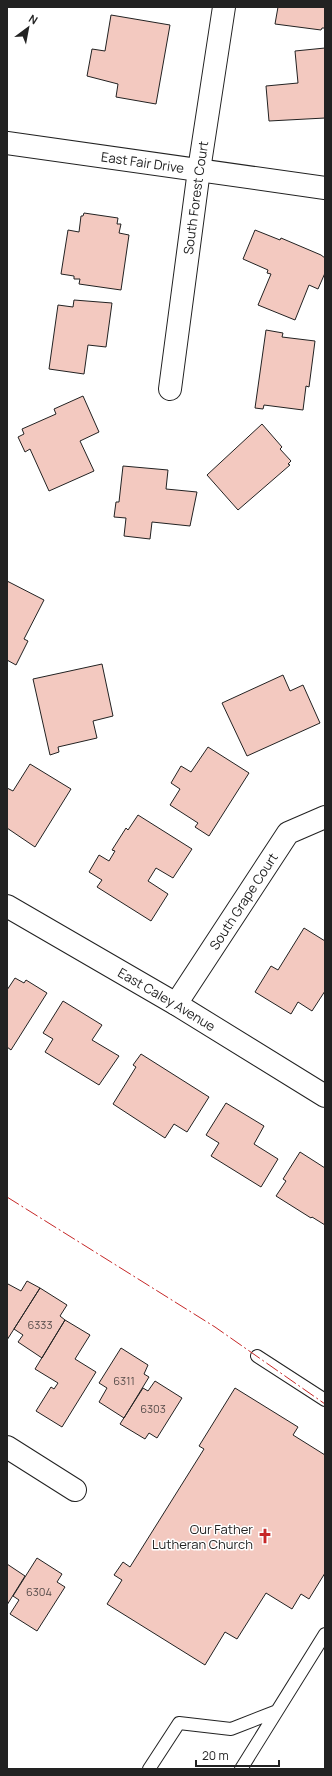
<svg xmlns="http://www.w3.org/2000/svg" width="332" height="1776" font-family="Manrope,sans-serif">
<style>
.building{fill:#f3c9c0;stroke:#222}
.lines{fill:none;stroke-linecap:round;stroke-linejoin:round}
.service-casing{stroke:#222;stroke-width:14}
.minor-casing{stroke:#222;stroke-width:24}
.service{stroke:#fff;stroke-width:12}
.minor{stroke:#fff;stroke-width:22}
.power{stroke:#c62828;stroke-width:1;stroke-dasharray:14 3 2 3;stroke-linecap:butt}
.labels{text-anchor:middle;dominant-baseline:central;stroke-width:3;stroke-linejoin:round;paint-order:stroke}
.number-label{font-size:11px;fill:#564c4a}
.street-label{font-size:13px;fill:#222;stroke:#fff}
.poi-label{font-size:13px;fill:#222;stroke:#fff;text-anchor:end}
</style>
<rect width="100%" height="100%" fill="#fff"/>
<!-- building -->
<path class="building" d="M 278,7 L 325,7 L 325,28 L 322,28 L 321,30 L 275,24 Z
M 111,15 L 170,25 L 156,104 L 116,97 L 118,84 L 87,76 L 92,49 L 105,51 Z
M 325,48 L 325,118 L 269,121 L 266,86 L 298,83 L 295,51 Z
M 84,213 L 118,218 L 117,224 L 121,224 L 119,233 L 129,235 L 121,290 L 79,284 L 80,279 L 74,279 L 74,276 L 61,274 L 68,230 L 79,232 L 81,216 L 83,216 Z
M 255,230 L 280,240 L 281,238 L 321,255 L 325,258 L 325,273 L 318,289 L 309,285 L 295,320 L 258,305 L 271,274 L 267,273 L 268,270 L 243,259 Z
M 74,300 L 112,303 L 106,347 L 88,345 L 84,374 L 49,369 L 58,305 L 73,307 Z
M 266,330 L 283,333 L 282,337 L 315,341 L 309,387 L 306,386 L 303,410 L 264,405 L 263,409 L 255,408 Z
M 83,396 L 99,432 L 80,441 L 94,471 L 49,491 L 30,449 L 25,452 L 18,437 L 24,434 L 22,429 L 56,414 L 54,409 Z
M 262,424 L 282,447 L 280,449 L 291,461 L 288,464 L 290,465 L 238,510 L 207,475 Z
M 123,466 L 168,470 L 166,489 L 197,492 L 190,526 L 152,522 L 150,539 L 124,536 L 126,518 L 114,517 L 116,502 L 119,502 Z
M 7,581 L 44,600 L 24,639 L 28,641 L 16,665 L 7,660 Z
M 102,664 L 113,716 L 93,721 L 97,738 L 58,747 L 59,752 L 50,755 L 33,679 Z
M 283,675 L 290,691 L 303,685 L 320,723 L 247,756 L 222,703 Z
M 208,747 L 249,773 L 209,836 L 195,827 L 198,823 L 170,805 L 180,789 L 171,783 L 181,766 L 191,772 Z
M 30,764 L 71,789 L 35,847 L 7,828 L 7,788 L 13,791 Z
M 138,815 L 192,849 L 173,878 L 156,868 L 148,881 L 168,894 L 151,921 L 97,887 L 102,880 L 89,872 L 99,855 L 109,861 L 115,851 L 112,850 L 126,828 L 128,830 Z
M 304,928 L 325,941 L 325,991 L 312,1011 L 298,1002 L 291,1014 L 255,992 L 271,966 L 278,970 Z
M 15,978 L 24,983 L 26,980 L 47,993 L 11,1050 L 7,1047 L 7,990 Z
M 63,1001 L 102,1025 L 92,1040 L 119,1056 L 99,1085 L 45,1052 L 53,1039 L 43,1033 Z
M 141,1054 L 209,1097 L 187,1132 L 174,1124 L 165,1138 L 113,1104 L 136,1067 L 133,1065 Z
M 226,1103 L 264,1126 L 254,1144 L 278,1159 L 261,1187 L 211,1156 L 219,1143 L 206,1135 Z
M 300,1152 L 325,1168 L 325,1225 L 312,1217 L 311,1218 L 276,1196 L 286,1181 L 283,1179 Z
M 27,1281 L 40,1288 L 7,1340 L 7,1285 L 8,1284 L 21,1291 Z
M 40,1288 L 67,1305 L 60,1316 L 65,1320 L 42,1358 L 18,1342 L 23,1335 L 14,1329 Z
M 65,1320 L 90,1335 L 75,1359 L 96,1372 L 62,1427 L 36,1411 L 51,1387 L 54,1389 L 58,1383 L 35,1369 Z
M 121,1348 L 148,1365 L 144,1374 L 149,1377 L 124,1418 L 99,1402 L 107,1388 L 99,1383 Z
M 155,1381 L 182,1398 L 157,1438 L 149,1433 L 145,1439 L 120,1424 L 143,1388 L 148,1391 Z
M 235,1388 L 298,1427 L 293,1435 L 325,1455 L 325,1573 L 309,1599 L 301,1594 L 292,1609 L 266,1593 L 237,1639 L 225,1632 L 205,1665 L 107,1604 L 122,1580 L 114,1575 L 123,1562 L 130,1567 L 204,1449 L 199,1446 Z
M 37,1558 L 62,1574 L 57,1582 L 65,1587 L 37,1631 L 10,1614 L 19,1600 L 13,1596 Z
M 7,1564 L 25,1576 L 7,1605 Z"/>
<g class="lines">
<!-- service casing -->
<g class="service-casing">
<path id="service" d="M 257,1356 L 325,1400
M 149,1769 L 179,1723 L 231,1729 L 277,1711
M 241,1769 L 325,1634"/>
</g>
<!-- minor casing -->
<g class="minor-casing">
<g id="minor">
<path id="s1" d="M 7,143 L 325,188"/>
<path id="s2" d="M 170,389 L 199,170 L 224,7"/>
<path id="s3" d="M 7,906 L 176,1004 L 325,1096"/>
<path id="s4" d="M 176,1004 L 288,833 L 325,817"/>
<path d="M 7,1447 L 75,1490"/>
</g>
</g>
<!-- service -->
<use href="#service" class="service"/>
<!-- minor -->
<use href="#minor" class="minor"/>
<!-- power -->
<path class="power" d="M 7,1197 L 215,1327 L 325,1404"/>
</g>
<!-- icons -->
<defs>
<g id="church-bare" transform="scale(1.2)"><path d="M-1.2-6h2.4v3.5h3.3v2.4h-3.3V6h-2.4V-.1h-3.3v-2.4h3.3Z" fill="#c62828" stroke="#fff" stroke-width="2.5" paint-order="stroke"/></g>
</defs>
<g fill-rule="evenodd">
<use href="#church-bare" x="265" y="1536"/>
</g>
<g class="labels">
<!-- number labels -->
<g class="number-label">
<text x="40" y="1324">6333</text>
<text x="124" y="1380">6311</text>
<text x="153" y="1408">6303</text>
<text x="39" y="1591">6304</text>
</g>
<!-- street labels -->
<g class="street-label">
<text stroke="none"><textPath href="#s1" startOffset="137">East Fair Drive</textPath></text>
<text stroke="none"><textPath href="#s2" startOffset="193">South Forest Court</textPath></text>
<text stroke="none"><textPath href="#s4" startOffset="123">South Grape Court</textPath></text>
<text stroke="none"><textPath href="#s3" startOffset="185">East Caley Avenue</textPath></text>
</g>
<!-- poi labels -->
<g class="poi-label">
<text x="253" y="1529">Our Father<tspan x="253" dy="15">Lutheran Church</tspan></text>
</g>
</g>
<!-- border -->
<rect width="332" height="1776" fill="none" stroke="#222222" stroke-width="16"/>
<!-- north arrow -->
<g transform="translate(28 28) rotate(32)" stroke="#ffffff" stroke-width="3" paint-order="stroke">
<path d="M0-3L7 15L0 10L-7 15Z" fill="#222222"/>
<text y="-6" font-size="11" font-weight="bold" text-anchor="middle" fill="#222222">N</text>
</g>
<!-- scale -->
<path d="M196 1760v6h83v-6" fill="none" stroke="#222222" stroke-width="2"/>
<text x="202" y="1760" font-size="12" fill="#222222" stroke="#ffffff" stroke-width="3" paint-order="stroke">20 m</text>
</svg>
